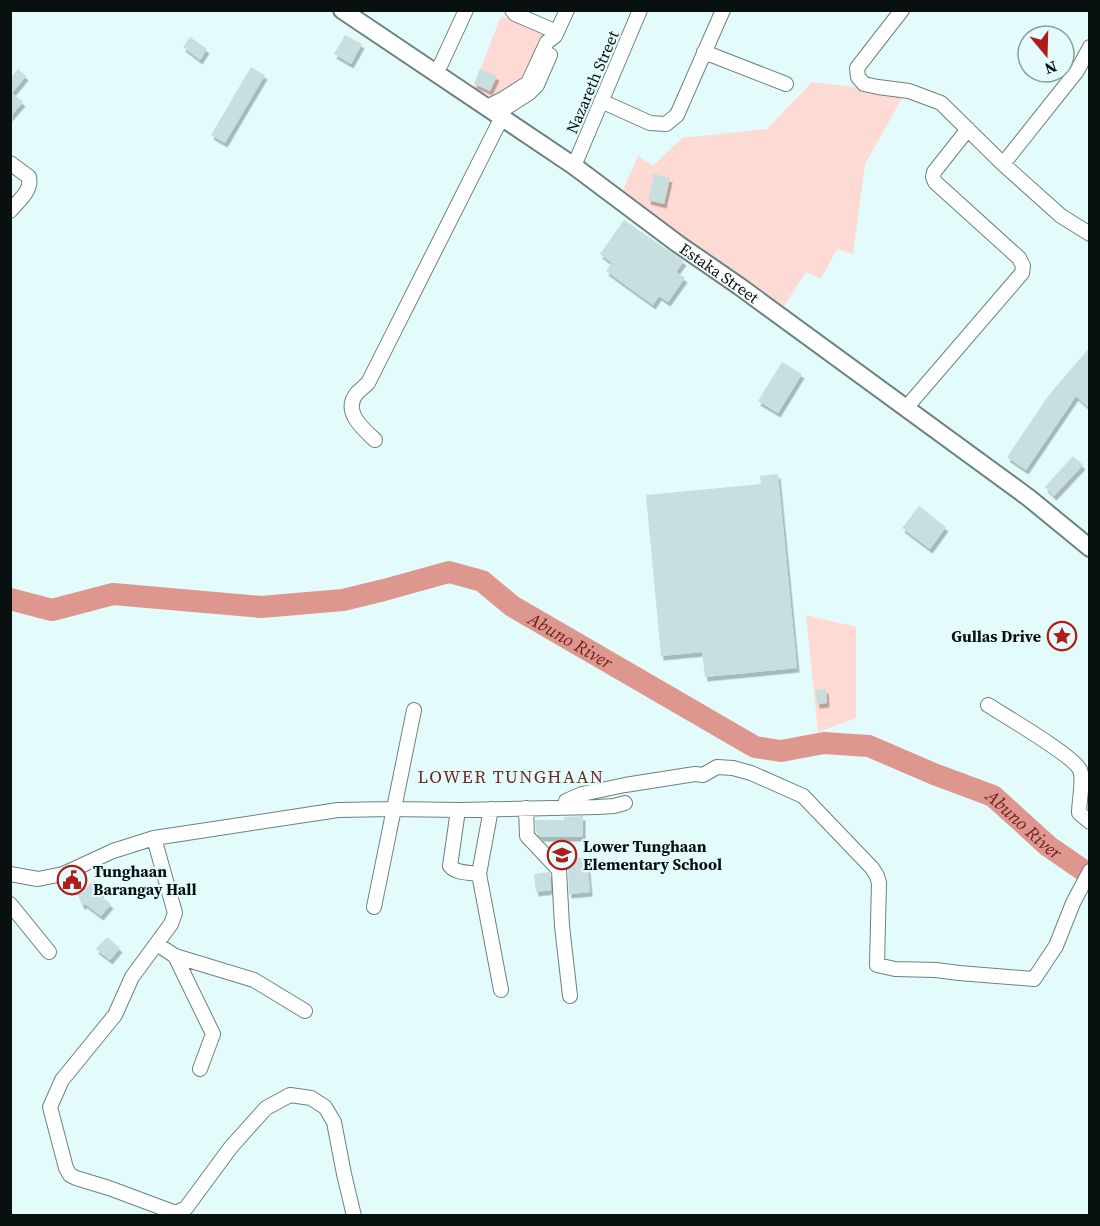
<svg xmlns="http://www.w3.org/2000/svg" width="1100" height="1226" font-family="'Source Serif 4',serif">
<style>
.green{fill:#fedad4}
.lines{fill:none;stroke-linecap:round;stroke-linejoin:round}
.river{stroke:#dd978e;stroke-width:22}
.building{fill:#c7dfde;filter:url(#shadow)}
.minor-casing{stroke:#6c8281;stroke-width:16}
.tertiary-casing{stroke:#6c8281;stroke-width:20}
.minor{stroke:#fff;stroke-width:14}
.tertiary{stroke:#fff;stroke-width:16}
.labels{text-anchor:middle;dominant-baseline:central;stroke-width:4.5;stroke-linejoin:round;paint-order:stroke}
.street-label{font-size:16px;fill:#081010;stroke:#e3fbfa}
.poi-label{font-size:16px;font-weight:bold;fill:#081010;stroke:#e3fbfa;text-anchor:start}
.water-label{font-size:18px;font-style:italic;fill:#711f1a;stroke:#e3fbfa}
.neighbourhood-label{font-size:18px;letter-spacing:1.5px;fill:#702b24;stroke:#e3fbfa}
</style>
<defs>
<filter id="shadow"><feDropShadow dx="2.5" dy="4.5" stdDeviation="0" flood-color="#0004"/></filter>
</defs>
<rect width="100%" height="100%" fill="#e3fbfa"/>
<!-- green -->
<path class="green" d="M 501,16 L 545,32 L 524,80 L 493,98 L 473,88 Z
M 812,82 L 905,93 L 865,164 L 853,254 L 837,249 L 821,279 L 806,272 L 784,306 L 621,194 L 638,156 L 653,166 L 682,138 L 767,129 Z
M 806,615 L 856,627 L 856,718 L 818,732 Z"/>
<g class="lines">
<!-- river -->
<path class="river" id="s1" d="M 10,599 L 52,610 L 113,594 L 261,607 L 343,600 L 384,590 L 449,572 L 482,581 L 512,606 L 755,747 L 781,751 L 824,743 L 869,746 L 934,774 L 993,796 L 1048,846 L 1090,875"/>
</g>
<!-- building -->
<path class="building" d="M 345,35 L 362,44 L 351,64 L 334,54 Z
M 190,37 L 207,49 L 200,60 L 183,47 Z
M 251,67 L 265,75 L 225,143 L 211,135 Z
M 18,69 L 26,76 L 12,93 L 23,102 L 10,117 L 10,79 Z
M 480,69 L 497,76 L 490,91 L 474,84 Z
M 654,174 L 670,178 L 664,204 L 648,200 Z
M 624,220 L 684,261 L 676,272 L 685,278 L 668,302 L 659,296 L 653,305 L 606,271 L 612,263 L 600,254 Z
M 1089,348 L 1089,408 L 1076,396 L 1026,470 L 1007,457 L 1049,395 Z
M 782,362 L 802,374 L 778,413 L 758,401 Z
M 1073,456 L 1083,465 L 1054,496 L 1045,487 Z
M 778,474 L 797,668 L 705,677 L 702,652 L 661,656 L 646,495 L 761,484 L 760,476 Z
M 919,506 L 946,527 L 930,549 L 902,528 Z
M 826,689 L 827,703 L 817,704 L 816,690 Z
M 583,816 L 583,837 L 541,837 L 536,832 L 535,820 L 564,820 L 564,817 Z
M 587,857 L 590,892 L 569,894 L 568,870 L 563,859 Z
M 549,872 L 550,874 L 551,890 L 536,892 L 534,874 Z
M 78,877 L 80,884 L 67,888 L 65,883 Z
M 94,880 L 104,890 L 99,895 L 111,904 L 101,916 L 85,904 L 82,905 L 78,895 Z
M 107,937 L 120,948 L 110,960 L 96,949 Z"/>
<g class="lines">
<!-- minor casing -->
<g class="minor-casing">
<path id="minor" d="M 512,10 L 515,14 L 557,32
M 902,10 L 857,68 L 858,77 L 864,84 L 878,87 L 909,91 L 941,103 L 1003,164 L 1061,216 L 1090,234
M 704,52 L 786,84
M 435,72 L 441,64 L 466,10
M 601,101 L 650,123 L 666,124 L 677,115 L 723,10
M 487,107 L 503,99 L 528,83 L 547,42 L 555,36 L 567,10
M 507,107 L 529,93 L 537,85 L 550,55
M 10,163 L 29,177 C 32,191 19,200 10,211
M 1003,164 L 1077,71 L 1090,47
M 574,166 L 640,10
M 906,408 L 1022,273 L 1023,266 L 1019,258 L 935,182 L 933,177 L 934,172 L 968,129
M 375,440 C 362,428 342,411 357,393 C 360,390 365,386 368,383 L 502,117
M 988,705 C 1005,716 1074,756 1080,770 C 1084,779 1079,802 1079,813 L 1090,822
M 565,807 L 566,801 L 582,794 L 625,785 L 695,774 L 703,775 L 717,767 L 733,768 L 751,773 L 803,796 L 872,868 L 877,876 L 879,883 L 877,965 L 895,969 L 936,970 L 959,973 L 1034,979 L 1056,946 L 1073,903 L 1090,871
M 526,808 L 527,836 L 559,870 L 562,926 L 570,996
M 491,809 L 479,874 L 501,990
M 458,810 L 450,866 C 457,874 469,872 479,874
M 154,838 L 175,913 L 171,924 L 132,977 L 115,1015 L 62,1080 L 50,1107 L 66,1168 L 70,1175 L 76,1178 L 109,1188 L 176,1213 L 186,1208 L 231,1147 L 266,1108 L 290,1095 L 311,1098 L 325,1107 L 334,1122 L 344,1174 L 354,1216
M 10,874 L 38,879 L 63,874 L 113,851 L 154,838 L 338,810 L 393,809 L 458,810 L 597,807 L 614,806 L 625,803
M 10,904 L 49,952
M 374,907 L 414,710
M 157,944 L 175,956 L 254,980 L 305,1011
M 175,956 L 213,1034 L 200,1069"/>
</g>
<!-- tertiary casing -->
<g class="tertiary-casing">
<g id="tertiary">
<path id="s2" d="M 342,10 L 574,166 L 678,244 L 739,286 L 1029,498 L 1090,548"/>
</g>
</g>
<!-- minor -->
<use href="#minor" class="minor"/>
<!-- tertiary -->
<use href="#tertiary" class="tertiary"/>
</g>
<!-- icons -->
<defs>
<g id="sight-ring" transform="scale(1.5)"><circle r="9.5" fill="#e3fbfa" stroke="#ae1d1a" stroke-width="1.5"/><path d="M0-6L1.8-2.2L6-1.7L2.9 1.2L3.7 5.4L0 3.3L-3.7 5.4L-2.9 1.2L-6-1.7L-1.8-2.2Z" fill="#ae1d1a"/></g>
<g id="school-ring" transform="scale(1.5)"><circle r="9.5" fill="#e3fbfa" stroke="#ae1d1a" stroke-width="1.5"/><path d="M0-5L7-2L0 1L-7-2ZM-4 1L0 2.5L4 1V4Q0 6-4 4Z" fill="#ae1d1a"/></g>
<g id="civic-ring" transform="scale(1.5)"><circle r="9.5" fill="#e3fbfa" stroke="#ae1d1a" stroke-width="1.5"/><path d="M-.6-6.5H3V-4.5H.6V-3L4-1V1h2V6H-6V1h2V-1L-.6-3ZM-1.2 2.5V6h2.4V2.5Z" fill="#ae1d1a"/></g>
</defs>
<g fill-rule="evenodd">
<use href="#sight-ring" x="1062" y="636"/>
<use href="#school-ring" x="562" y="855"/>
<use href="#civic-ring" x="72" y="880"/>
</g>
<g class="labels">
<!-- street labels -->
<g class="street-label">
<text transform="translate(592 82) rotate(-67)">Nazareth Street</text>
<text stroke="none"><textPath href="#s2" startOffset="460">Estaka Street</textPath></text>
</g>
<!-- poi labels -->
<g class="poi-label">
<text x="1041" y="636" text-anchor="end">Gullas Drive</text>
<text x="583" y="846">Lower Tunghaan<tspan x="583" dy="18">Elementary School</tspan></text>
<text x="93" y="871">Tunghaan<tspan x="93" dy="18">Barangay Hall</tspan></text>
</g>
<!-- water labels -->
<g class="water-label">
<text stroke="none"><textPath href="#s1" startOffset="588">Abuno River</textPath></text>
<text stroke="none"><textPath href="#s1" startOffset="1092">Abuno River</textPath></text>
</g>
<!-- neighbourhood labels -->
<g class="neighbourhood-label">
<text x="511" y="776">LOWER TUNGHAAN</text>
</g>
</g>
<!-- border -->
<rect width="1100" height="1226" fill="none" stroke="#081010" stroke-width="24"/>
<!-- north arrow -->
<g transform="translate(1046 54) rotate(161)"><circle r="28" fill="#e3fbfa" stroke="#8b9d9c" stroke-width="1.5"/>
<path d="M0-4.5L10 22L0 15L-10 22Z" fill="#ae1d1a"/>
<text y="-9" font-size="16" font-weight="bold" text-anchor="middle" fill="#081010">N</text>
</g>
</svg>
